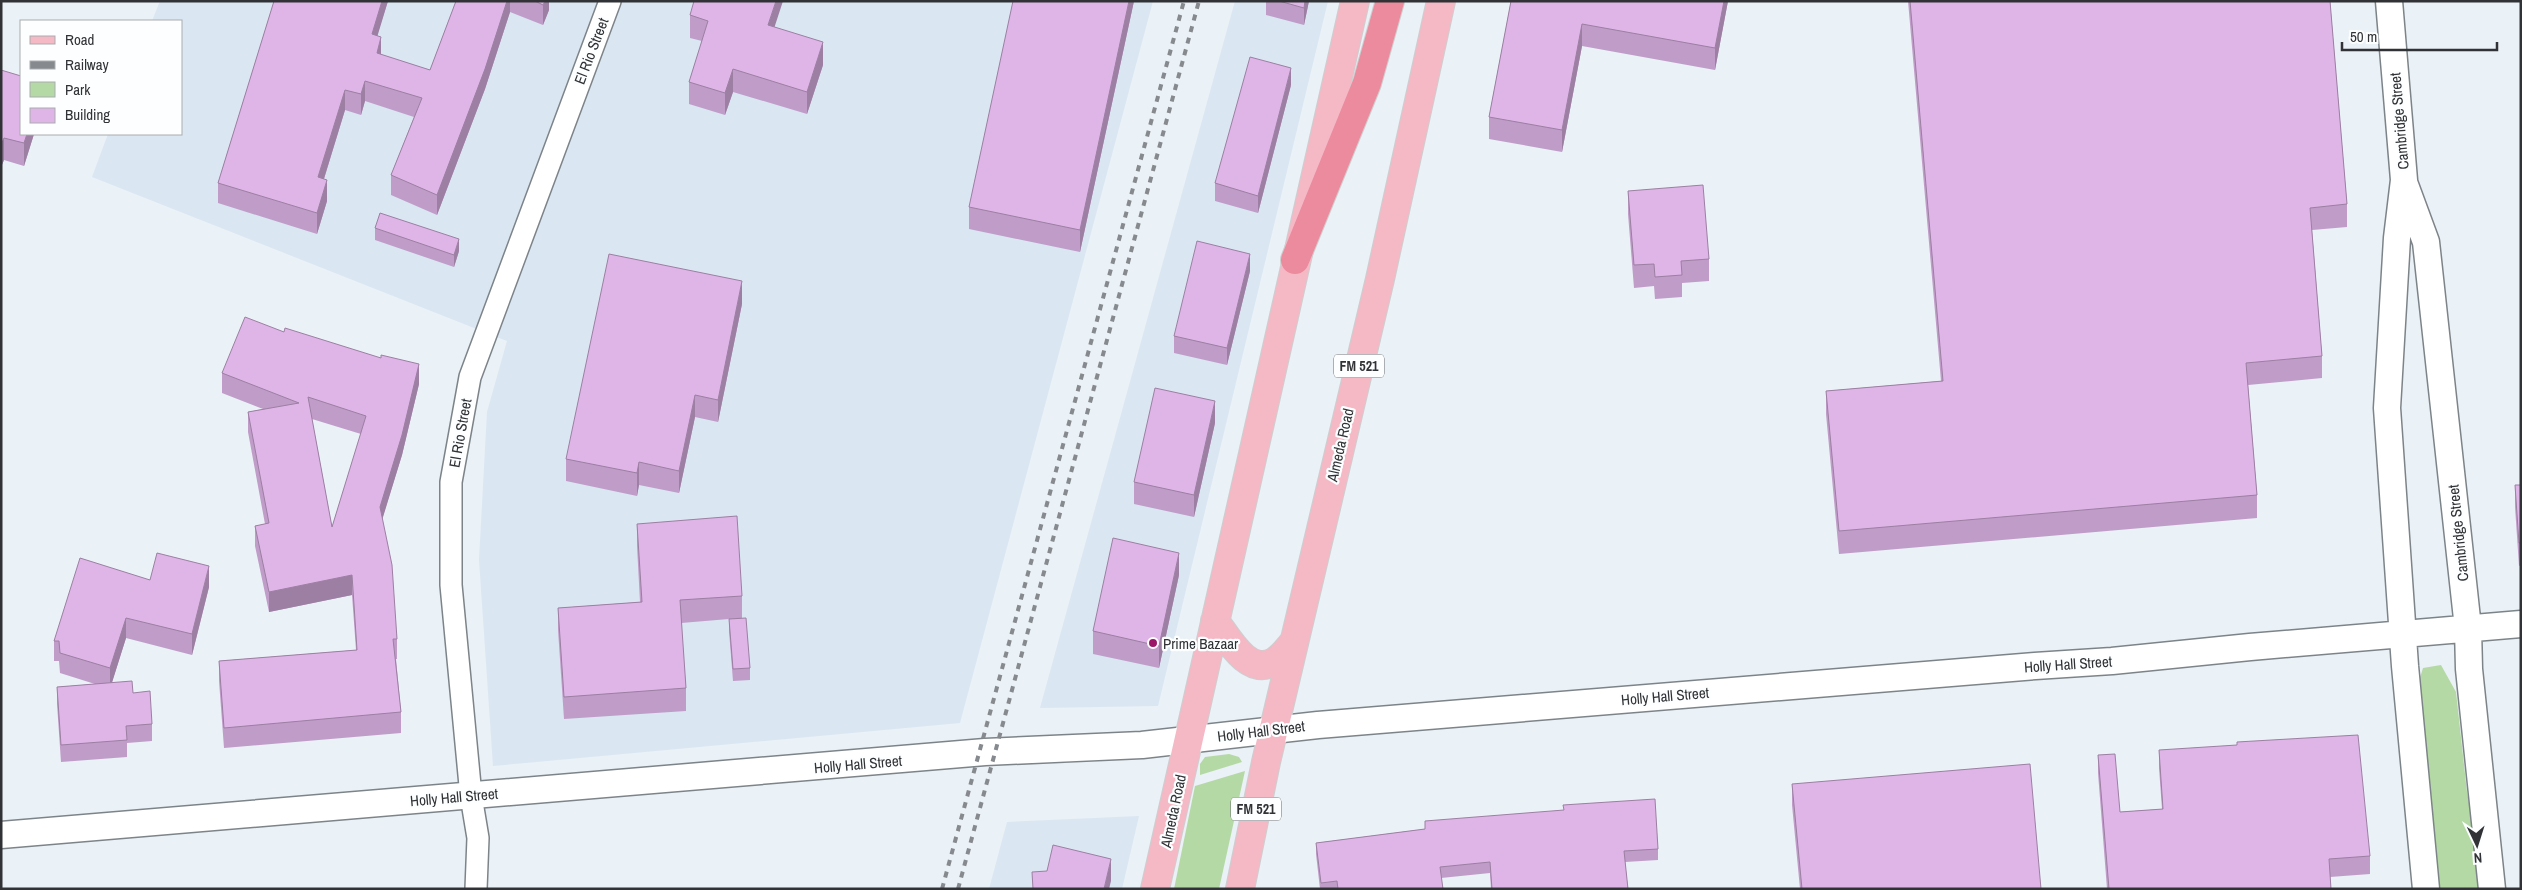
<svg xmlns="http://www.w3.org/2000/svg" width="2522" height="890" font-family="'Archivo Narrow',sans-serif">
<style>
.built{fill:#dae6f2}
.green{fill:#b4d9a5}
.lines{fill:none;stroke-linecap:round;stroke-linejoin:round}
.minor-casing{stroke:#7d8489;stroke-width:24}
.tertiary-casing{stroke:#7d8489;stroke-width:29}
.primary-casing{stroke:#cdcecf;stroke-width:30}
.motorway-casing{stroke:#cdcecf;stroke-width:30}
.minor{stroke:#fff;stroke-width:21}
.tertiary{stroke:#fff;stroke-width:26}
.primary{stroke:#f4b9c5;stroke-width:28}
.motorway{stroke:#ec8a9e;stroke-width:28}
.rail{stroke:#868a8f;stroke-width:4;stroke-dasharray:6 6;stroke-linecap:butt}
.wall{fill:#c09cc8;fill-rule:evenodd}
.shaded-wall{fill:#9c7fa2}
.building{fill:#dfb5e8;stroke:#9c7fa2;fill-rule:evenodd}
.poi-dot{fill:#9c1668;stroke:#fcfeff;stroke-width:2}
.labels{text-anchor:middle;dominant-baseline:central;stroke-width:4.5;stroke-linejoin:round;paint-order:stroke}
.shield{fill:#fcfeff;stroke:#6d6f72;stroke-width:1}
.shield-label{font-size:14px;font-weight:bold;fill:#303235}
.street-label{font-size:15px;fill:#303235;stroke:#fcfeff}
.poi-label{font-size:15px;fill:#303235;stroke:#fcfeff;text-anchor:start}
</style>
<rect width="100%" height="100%" fill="#eaf1f7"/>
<!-- built -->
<path class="built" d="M 160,1 L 1153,1 L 960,723 L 493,766 L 479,560 L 487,412 L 507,341 L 92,177 L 108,134 L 181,134 L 181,21 L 152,21 Z
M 1235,1 L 1328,1 L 1158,706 L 1040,708 Z
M 1139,816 L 1122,889 L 989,889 L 1007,822 Z"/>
<!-- green -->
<path class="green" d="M 2441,665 L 2456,692 L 2467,792 L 2485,889 L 2435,889 L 2418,684 L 2423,668 Z
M 1229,754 L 1239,757 L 1242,762 L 1200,775 L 1200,764 L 1205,757 Z
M 1245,771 L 1219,889 L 1174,889 L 1195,786 Z"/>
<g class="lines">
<!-- minor casing -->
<g class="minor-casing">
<path id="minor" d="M 476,889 L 478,838 L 471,796 L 451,585 L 451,482 L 470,377 L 610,1"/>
</g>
<!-- tertiary casing -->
<g class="tertiary-casing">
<path id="tertiary" d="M 2389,1 L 2404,180 L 2397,238 L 2387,408 L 2405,666 L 2426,889
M 2405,185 L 2426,242 L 2468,628 L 2469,669 L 2492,889
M 1,835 L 985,752 L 1142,745 L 1318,725 L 2035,666 L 2112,661 L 2250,647 L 2521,624"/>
</g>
<!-- primary casing -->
<g class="primary-casing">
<path id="primary" d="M 1215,621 C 1228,638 1247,676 1274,662 C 1281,658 1288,649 1293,643
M 1155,889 L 1355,1
M 1240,889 L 1266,762 L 1380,279 L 1441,1"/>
</g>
<!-- motorway casing -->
<g class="motorway-casing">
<path id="motorway" d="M 1295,260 L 1367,83 L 1390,1"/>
</g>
<!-- minor -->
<use href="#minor" class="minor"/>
<!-- tertiary -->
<use href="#tertiary" class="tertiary"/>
<!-- primary -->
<use href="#primary" class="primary"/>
<!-- motorway -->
<use href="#motorway" class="motorway"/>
<!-- rail -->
<path class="rail" d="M 942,889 L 1184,1
M 958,889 L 1199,1"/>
</g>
<!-- wall -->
<path class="wall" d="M 274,1 L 388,1 L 377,35 L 381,55 L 430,70 L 456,1 L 549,1 L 549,10 L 543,25 L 510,12 L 485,89 L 437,215 L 391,195 L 391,175 L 414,117 L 365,101 L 361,115 L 345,110 L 324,179 L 327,201 L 317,234 L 218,203 L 218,183 Z
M 1134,1 L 1080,252 L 969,229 L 969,207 Z
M 1266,1 L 1309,1 L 1304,25 L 1266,15 Z
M 1511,1 L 1728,1 L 1715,70 L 1582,46 L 1562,152 L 1489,139 L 1489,117 Z
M 1908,1 L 2330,1 L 2347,204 L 2347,227 L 2312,230 L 2322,356 L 2322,378 L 2248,385 L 2257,495 L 2257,518 L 1839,554 L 1826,414 L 1826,391 L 1941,381 Z
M 690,15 L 775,27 L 823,65 L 807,114 L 733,92 L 725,115 L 689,104 L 689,82 L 702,41 L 690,38 Z
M 1,70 L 21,134 L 34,134 L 24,166 L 4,160 L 1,167 Z
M 1291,85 L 1258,213 L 1215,201 L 1215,183 Z
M 1628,191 L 1709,259 L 1709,281 L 1682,283 L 1682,297 L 1655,299 L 1654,286 L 1634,288 L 1628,214 Z
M 375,228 L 459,251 L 454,267 L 375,240 Z
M 1250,271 L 1227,365 L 1174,353 L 1174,336 Z
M 742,304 L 718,422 L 695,417 L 679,493 L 639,485 L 637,496 L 566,481 L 566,459 Z
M 284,332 L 419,384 L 402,455 L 382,519 L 397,639 L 397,659 L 396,659 L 401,712 L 401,733 L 224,748 L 219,681 L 219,661 L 356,650 L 352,595 L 269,612 L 255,546 L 255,526 L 265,524 L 248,432 L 248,412 L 263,409 L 222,393 L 222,373 ZM 312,419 L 361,434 L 332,527 Z
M 1215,423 L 1194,517 L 1134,504 L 1134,482 Z
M 2515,485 L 2521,485 L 2521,565 L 2519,566 L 2515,507 Z
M 637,524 L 742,596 L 742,618 L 750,668 L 750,680 L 733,681 L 729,631 L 729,619 L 681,623 L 686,688 L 686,711 L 564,719 L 558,630 L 558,608 L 640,602 L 637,546 Z
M 1179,575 L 1159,668 L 1093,654 L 1093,631 Z
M 150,580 L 209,587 L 192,655 L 126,638 L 112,682 L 133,693 L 152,724 L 152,741 L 127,743 L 127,757 L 61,762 L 57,704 L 57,687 L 95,684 L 60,673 L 59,661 L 54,661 L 54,641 Z
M 2159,750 L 2370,856 L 2370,874 L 2330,877 L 2331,889 L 2107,889 L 2098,773 L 2098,755 L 2120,812 L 2162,809 L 2159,768 Z
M 1792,784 L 2041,889 L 1800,889 L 1792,805 Z
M 1425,821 L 1658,849 L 1658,860 L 1625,862 L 1628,889 L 1491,889 L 1490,873 L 1441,878 L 1443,889 L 1320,889 L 1316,854 L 1316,843 L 1425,829 Z"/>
<!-- shaded-wall -->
<path class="shaded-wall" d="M 382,1 L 388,1 L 372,54 L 372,34 Z
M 507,1 L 510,1 L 510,12 L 485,89 L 437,215 L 437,195 Z
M 545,1 L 549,1 L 549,10 L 543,25 L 543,5 Z
M 776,1 L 783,1 L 768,47 L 768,25 Z
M 1129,1 L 1134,1 L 1080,252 L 1080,230 Z
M 1305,1 L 1309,1 L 1304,25 L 1304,8 Z
M 1724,1 L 1728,1 L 1715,70 L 1715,48 Z
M 1582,24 L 1582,46 L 1562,152 L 1562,130 Z
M 381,37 L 381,57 L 377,53 Z
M 823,42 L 823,65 L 807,114 L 807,92 Z
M 1291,68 L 1291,85 L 1258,213 L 1258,196 Z
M 733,69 L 733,92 L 725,115 L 725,93 Z
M 365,81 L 365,101 L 361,115 L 361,94 Z
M 345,90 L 345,110 L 318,198 L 318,177 Z
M 27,134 L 34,134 L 24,166 L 24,143 Z
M 4,138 L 4,160 L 1,167 L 1,145 Z
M 327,180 L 327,201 L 317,234 L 317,213 Z
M 459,239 L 459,251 L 454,267 L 454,255 Z
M 1250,254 L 1250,271 L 1227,365 L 1227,348 Z
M 742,281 L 742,304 L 718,422 L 718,400 Z
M 419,364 L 419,384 L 402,455 L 380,527 L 380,507 Z
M 695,395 L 695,417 L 679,493 L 679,471 Z
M 1215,401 L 1215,423 L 1194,517 L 1194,495 Z
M 639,462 L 639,485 L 637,496 L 637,473 Z
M 1179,553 L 1179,575 L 1159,668 L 1159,646 Z
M 209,566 L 209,587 L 192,655 L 192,634 Z
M 352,575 L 352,595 L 269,612 L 269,592 Z
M 126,618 L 126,638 L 110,689 L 110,668 Z
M 1111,859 L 1111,881 L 1109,889 L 1104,889 Z"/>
<!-- building -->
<path class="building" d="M 274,1 L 382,1 L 372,34 L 381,37 L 377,53 L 430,70 L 456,1 L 507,1 L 485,69 L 437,195 L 391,175 L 422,98 L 365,81 L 361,94 L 345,90 L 318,177 L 327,180 L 317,213 L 218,183 Z
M 535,1 L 545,1 L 543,5 Z
M 694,1 L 776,1 L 768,25 L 823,42 L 807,92 L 733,69 L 725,93 L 689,82 L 708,21 L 690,15 Z
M 1013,1 L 1129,1 L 1080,230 L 969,207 Z
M 1279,1 L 1305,1 L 1304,8 Z
M 1511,1 L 1724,1 L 1715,48 L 1582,24 L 1562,130 L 1489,117 Z
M 1910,1 L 2330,1 L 2347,204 L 2310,208 L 2322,356 L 2246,363 L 2257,495 L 1839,531 L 1826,391 L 1943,381 Z
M 1250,57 L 1291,68 L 1258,196 L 1215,183 Z
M 1,70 L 21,76 L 21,134 L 27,134 L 24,143 L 4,138 L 1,145 Z
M 1703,185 L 1709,259 L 1681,261 L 1682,275 L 1655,277 L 1654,264 L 1634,265 L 1628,191 Z
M 380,213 L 459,239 L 454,255 L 375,228 Z
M 1197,241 L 1250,254 L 1227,348 L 1174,336 Z
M 609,254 L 742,281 L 718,400 L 695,395 L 679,471 L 639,462 L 637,473 L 566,459 Z
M 245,317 L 284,332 L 285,328 L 381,358 L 381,355 L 419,364 L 402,435 L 380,507 L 392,565 L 397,639 L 393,639 L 401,712 L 224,728 L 219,661 L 357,650 L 352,575 L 269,592 L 255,526 L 269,523 L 248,412 L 299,403 L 222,373 ZM 308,397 L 366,416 L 332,527 Z
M 1155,388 L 1215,401 L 1194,495 L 1134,482 Z
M 2515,485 L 2521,485 L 2521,543 L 2519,543 Z
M 737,516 L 742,596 L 680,600 L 686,688 L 564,697 L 558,608 L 642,602 L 637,524 Z
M 1113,538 L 1179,553 L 1159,646 L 1093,631 Z
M 157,553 L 209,566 L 192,634 L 126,618 L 110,668 L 60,653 L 59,641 L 54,641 L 80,558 L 150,580 Z
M 746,618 L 750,668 L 733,669 L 729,619 Z
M 132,681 L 133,693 L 150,691 L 152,724 L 126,726 L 127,740 L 61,745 L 57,687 Z
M 2358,735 L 2370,856 L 2329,859 L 2331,889 L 2109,889 L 2098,755 L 2115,754 L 2120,812 L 2163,809 L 2159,750 L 2237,745 L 2237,742 Z
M 2030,764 L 2041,889 L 1802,889 L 1792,784 Z
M 1655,799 L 1658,849 L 1624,851 L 1628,889 L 1492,889 L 1490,862 L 1440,867 L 1443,889 L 1338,889 L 1337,881 L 1321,883 L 1316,843 L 1425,829 L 1425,821 L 1564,810 L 1563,805 Z
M 1053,845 L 1111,859 L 1104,889 L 1033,889 L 1032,872 L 1047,871 Z"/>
<!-- markers -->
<circle class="poi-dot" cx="1153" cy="643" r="5"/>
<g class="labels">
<!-- shield labels -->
<g class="shield">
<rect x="1334" y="354.5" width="50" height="23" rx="4"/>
<rect x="1231" y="797.5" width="50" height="23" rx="4"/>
</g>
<g class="shield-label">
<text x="1359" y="366">FM 521</text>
<text x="1256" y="809">FM 521</text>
</g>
<!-- street labels -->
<g class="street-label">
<text transform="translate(591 51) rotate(-69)">El Rio Street</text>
<text transform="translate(2399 121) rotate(-95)">Cambridge Street</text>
<text transform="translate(460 433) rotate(-80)">El Rio Street</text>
<text transform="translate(1340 445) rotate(-77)">Almeda Road</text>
<text transform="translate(2458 533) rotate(-96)">Cambridge Street</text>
<text transform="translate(2068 664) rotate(-4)">Holly Hall Street</text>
<text transform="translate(1665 696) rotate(-5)">Holly Hall Street</text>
<text transform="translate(1261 731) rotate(-7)">Holly Hall Street</text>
<text transform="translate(858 764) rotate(-5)">Holly Hall Street</text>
<text transform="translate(454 797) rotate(-5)">Holly Hall Street</text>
<text transform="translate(1173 811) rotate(-78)">Almeda Road</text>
</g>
<!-- poi labels -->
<g class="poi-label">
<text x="1163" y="643">Prime Bazaar</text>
</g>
</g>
<!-- border -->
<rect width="2522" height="890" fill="none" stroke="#303235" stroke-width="5"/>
<!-- legend -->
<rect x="20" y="20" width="162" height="115" fill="#fcfeff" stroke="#aaacae"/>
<rect x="30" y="36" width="25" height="8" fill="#f4b9c5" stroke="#aaacae"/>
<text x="65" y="45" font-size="15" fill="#303235">Road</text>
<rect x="30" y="61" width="25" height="8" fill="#868a8f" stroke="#aaacae"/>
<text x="65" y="70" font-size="15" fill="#303235">Railway</text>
<rect x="30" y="82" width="25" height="15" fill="#b4d9a5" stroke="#aaacae"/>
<text x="65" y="95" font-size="15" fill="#303235">Park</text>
<rect x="30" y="108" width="25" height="15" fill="#dfb5e8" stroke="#aaacae"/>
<text x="65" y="120" font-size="15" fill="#303235">Building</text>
<!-- north arrow -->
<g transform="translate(2477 845) rotate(176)" stroke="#fcfeff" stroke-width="4" paint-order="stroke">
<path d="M0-4L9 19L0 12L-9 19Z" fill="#303235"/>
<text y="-8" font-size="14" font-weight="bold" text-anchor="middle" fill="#303235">N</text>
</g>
<!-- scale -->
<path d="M2342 42v8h155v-8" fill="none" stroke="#303235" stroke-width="2.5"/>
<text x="2350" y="42" font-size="15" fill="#303235" stroke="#fcfeff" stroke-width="4" paint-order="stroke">50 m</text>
</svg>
